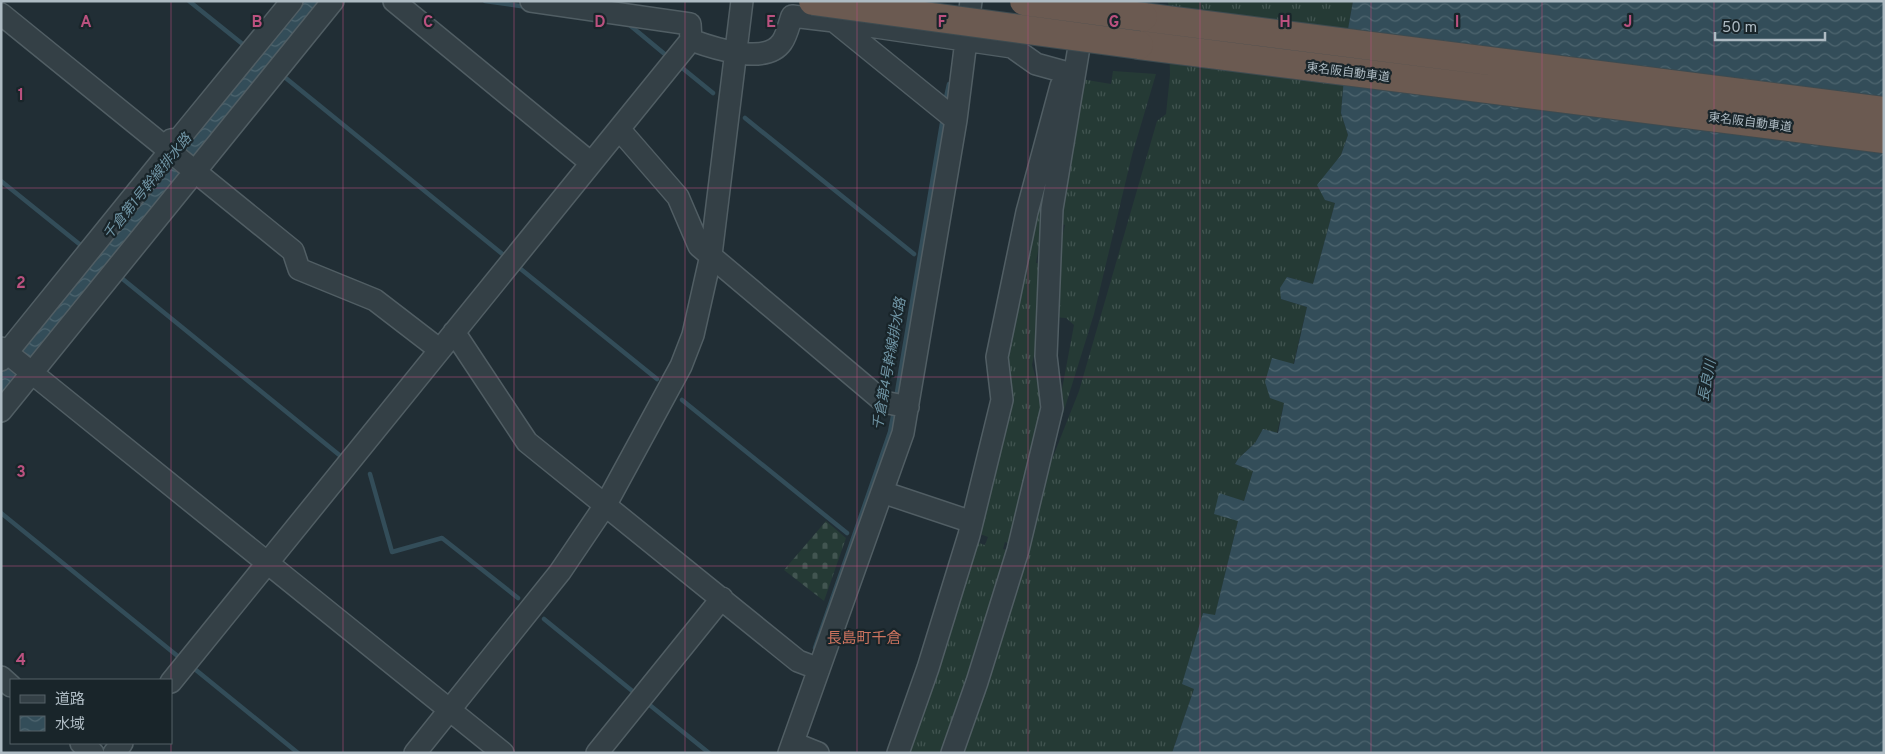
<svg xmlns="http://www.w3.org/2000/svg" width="1885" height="754" font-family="Overpass,'Noto Sans JP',sans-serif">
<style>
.grass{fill:url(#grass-tufts)}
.cemetery{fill:url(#cemetery-stones)}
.water{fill:url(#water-waves)}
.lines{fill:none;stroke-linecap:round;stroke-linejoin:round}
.stream{stroke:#334d59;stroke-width:4.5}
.minor-casing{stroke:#515e64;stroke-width:24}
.highway-casing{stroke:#3e4b50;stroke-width:30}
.minor{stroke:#344046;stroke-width:21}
.highway{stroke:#6b5a51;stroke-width:28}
.highway-bridge-casing{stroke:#3e4b50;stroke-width:30;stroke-linecap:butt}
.highway-bridge{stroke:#6b5a51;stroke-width:28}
.grid{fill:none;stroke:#bb517f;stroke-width:1;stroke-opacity:0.55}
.labels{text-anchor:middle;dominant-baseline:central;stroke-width:4.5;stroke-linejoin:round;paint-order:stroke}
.street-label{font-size:12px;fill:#aebbc3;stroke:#19252a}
.water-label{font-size:14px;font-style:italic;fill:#7095a5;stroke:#19252a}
.quarter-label{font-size:15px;fill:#cc735f;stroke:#19252a}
.grid-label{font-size:16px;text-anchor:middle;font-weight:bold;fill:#bb517f;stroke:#19252a;stroke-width:4.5;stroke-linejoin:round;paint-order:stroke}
</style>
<defs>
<pattern id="grass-tufts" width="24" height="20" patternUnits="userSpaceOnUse" patternTransform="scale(1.25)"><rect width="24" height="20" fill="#253a35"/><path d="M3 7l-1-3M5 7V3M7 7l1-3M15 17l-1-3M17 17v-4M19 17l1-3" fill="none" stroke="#425551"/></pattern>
<pattern id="cemetery-stones" width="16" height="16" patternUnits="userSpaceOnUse" patternTransform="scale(1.25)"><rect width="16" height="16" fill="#253a35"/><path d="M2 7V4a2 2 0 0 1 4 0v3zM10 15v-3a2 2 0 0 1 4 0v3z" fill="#425551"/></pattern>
<pattern id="water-waves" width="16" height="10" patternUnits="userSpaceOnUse" patternTransform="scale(1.25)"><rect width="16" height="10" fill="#334d59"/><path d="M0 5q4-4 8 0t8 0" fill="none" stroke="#4e656f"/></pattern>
</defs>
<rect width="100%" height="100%" fill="#212e35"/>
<!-- grass -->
<path class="grass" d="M 1168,1 L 1353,1 L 1348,29 L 1341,113 L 1348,135 L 1341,155 L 1328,172 L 1325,200 L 1335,203 L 1313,284 L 1287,277 L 1281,299 L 1307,307 L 1277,433 L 1263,429 L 1255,443 L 1238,459 L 1235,464 L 1253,471 L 1244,501 L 1219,494 L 1238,521 L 1215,616 L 1203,613 L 1198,633 L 1194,689 L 1172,753 L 960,753 L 1043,482 L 1079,391 L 1157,121 L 1166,114 L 1170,75 Z
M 1113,71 L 1156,74 L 1132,155 L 1094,314 L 1057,433 L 1054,432 L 1074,325 L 1066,318 L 1054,317 L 1058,255 L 1065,225 L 1057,223 L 1081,79 L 1111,84 Z
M 1066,91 L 1036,263 L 1044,264 L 1042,316 L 1032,365 L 1045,408 L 1012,544 L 1005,542 L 1003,549 L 1010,551 L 944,753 L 904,753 L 973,541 L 985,545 L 988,537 L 975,532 L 1001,357 Z"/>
<!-- cemetery -->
<path class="cemetery" d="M 826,521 L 846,538 L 824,601 L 784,570 Z"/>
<!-- water -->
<path class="water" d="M 303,1 L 325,1 L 1,400 L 1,374 Z
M 1353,1 L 1884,1 L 1884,753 L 1172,753 L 1194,689 L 1182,684 L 1203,613 L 1215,615 L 1238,521 L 1214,514 L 1219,493 L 1244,501 L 1253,471 L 1235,464 L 1238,459 L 1255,443 L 1263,429 L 1278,433 L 1284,403 L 1270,398 L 1265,382 L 1272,358 L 1294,364 L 1307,307 L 1281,299 L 1280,288 L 1287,277 L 1313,284 L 1335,203 L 1325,200 L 1317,185 L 1341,155 L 1348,135 L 1341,113 L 1348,29 Z"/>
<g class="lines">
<!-- stream -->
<path class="stream" d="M 189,1 L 245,46
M 485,1 L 527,7
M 626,22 L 667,56
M 681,67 L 713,93
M 282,75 L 506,257
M 945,102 L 949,84
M 745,118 L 914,254
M 1,181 L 83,247
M 517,266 L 657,379
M 119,276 L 343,458
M 896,398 L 943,117
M 682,400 L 847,533
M 370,474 L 392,552 L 442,538 L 518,598
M 1,513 L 180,658
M 544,619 L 636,694
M 815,648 L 890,432 L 894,411
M 191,666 L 298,753
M 646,702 L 709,753"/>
<!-- minor casing -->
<g class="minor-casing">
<path id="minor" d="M 394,1 L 591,163
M 1,14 L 293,251 L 299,269 L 375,300 L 440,350
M 835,21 L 1012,47 L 1036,64 L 1065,72
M 691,40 C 713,48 766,66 782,42 C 787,35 789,24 792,16 L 834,21 L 956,120
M 619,129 L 678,197 L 699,246 L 884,402 L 908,407
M 454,332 L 527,442 L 798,661 L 819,669
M 1,348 L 503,753
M 1,360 L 170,151 L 171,140 L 179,139 L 292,1
M 1,411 L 333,1
M 882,492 L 972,522
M 1,677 L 11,686
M 171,682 L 691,40 L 690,24 L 531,1
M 81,743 L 93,753
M 793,743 L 818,753
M 114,753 L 122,743
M 415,753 L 560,572 L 606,504 L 681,366 L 693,335 L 711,255 L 742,1
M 597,753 L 722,598
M 789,753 L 903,433 L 956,120 L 971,1
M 898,753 L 928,668 L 969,535 L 1002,400 L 997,357 L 1010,294 L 1027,212 L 1061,86
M 952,753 L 977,682 L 1018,550 L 1052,408 L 1046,356 L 1052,209 L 1083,23"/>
</g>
<!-- highway casing -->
<g class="highway-casing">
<path id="highway" d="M 1143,17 L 1884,111
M 1139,45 L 1884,139"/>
</g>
<!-- minor -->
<use href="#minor" class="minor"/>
<!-- highway -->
<use href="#highway" class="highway"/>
<!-- highway-bridge casing -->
<g class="highway-bridge-casing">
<path id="highway-bridge" d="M 813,1 L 1139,45
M 1024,1 L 1143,17"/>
</g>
<!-- highway-bridge -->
<use href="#highway-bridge" class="highway-bridge"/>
</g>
<!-- grid -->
<path class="grid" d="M 171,1 L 171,753M 343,1 L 343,753M 514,1 L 514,753M 685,1 L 685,753M 857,1 L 857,753M 1028,1 L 1028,753M 1200,1 L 1200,753M 1371,1 L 1371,753M 1542,1 L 1542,753M 1714,1 L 1714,753M 1,188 L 1884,188M 1,377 L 1884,377M 1,566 L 1884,566"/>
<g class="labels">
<!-- street labels -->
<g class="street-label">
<text transform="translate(1348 73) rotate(7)">東名阪自動車道</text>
<text transform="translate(1750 123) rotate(7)">東名阪自動車道</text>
</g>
<!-- water labels -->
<g class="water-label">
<text transform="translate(148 187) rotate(-51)">千倉第1号幹線排水路</text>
<text transform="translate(890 364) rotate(-80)">千倉第4号幹線排水路</text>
<text transform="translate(1708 381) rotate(-79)">長良川</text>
</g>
<!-- quarter labels -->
<g class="quarter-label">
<text x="864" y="639">長島町千倉</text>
</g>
</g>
<g class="grid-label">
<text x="86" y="27">A</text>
<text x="257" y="27">B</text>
<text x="428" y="27">C</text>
<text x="600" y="27">D</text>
<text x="771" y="27">E</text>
<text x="942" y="27">F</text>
<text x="1114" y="27">G</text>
<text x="1285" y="27">H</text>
<text x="1457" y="27">I</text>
<text x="1628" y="27">J</text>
<text x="21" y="100">1</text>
<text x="21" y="288">2</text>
<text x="21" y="477">3</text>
<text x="21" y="665">4</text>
</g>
<!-- border -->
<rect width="1885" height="754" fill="none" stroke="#aebbc3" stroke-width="5"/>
<!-- legend -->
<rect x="10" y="679" width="162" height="65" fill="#19252a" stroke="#556167"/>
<rect x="20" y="695" width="25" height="8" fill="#344046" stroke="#556167"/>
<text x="55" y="704" font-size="15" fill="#aebbc3">道路</text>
<rect x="20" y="716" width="25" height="15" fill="url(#water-waves)" stroke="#556167"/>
<text x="55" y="729" font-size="15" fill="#aebbc3">水域</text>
<!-- scale -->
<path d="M1715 32v8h110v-8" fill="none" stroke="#aebbc3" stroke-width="2.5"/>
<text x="1722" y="32" font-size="15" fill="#aebbc3" stroke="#19252a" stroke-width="4" paint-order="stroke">50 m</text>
</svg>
